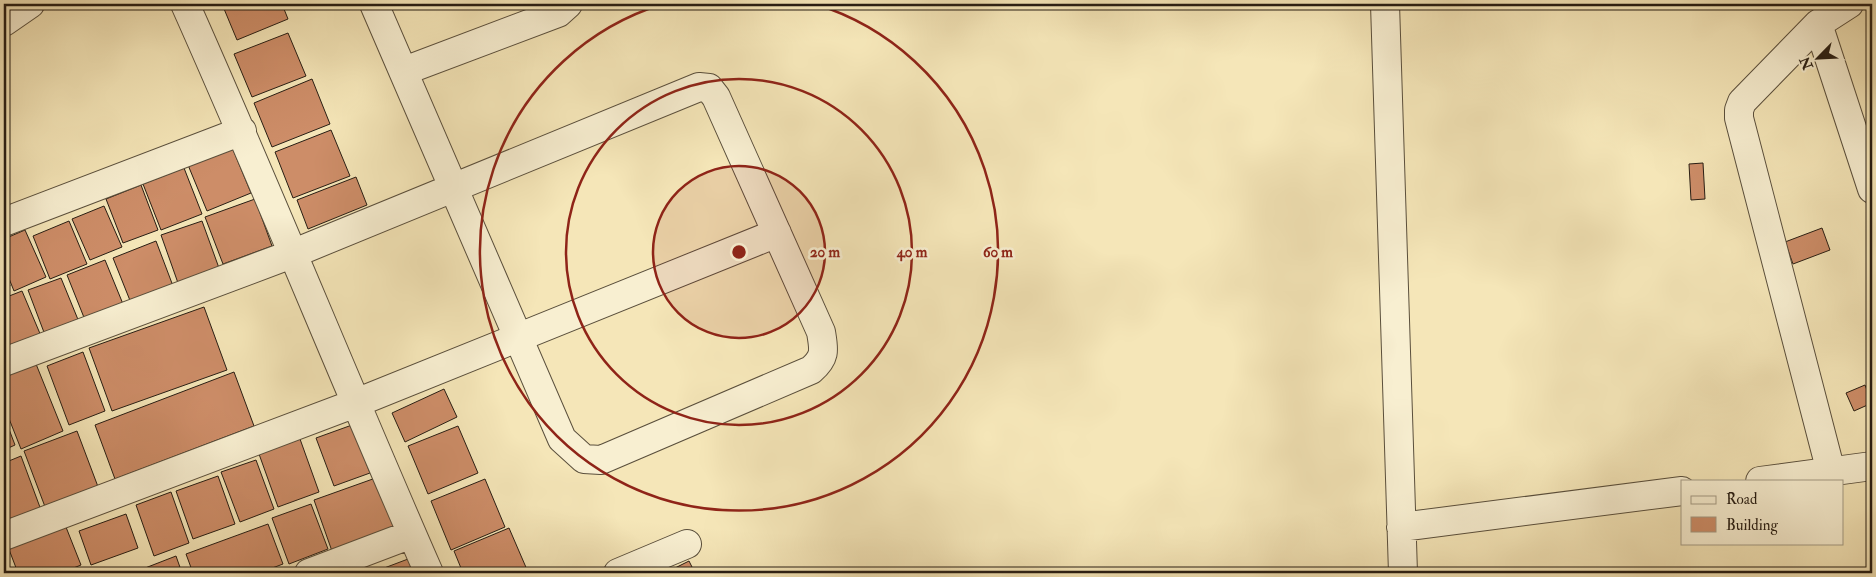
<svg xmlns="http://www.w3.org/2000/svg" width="1876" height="577" font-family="'IM FELL Double Pica',serif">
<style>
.building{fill:#cd8d68;stroke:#271d13}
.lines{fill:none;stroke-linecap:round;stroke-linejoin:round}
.minor-casing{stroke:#5a4f3c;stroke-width:30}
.minor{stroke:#f8efd1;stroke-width:28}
.ring{fill:none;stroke:#8f2418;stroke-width:2.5}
.centre{fill:#8f2418;stroke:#f8efd1;stroke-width:2.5}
.ring-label{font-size:15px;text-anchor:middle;font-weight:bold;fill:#8f2418;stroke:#f8efd1;stroke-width:5;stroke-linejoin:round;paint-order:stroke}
</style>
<rect width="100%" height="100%" fill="#f5e6b8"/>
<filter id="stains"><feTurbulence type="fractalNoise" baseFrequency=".004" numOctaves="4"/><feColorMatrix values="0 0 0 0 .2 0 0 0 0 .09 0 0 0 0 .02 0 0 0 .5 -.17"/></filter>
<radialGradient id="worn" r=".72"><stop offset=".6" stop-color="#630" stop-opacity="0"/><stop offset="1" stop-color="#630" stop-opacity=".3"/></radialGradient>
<!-- building -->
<path class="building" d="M 222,4 L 282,4 L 288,19 L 237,40 Z
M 288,33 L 306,76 L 252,97 L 234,54 Z
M 312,79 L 330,124 L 272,147 L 254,103 Z
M 331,130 L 350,176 L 293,198 L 275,152 Z
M 232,147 L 251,193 L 207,211 L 188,165 Z
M 1703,163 L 1705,199 L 1691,200 L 1689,164 Z
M 184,168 L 202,214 L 161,230 L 143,184 Z
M 356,177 L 367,205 L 308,229 L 297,200 Z
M 141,185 L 158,230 L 123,243 L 106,199 Z
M 255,199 L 272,246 L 223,264 L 205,217 Z
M 104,206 L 122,247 L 90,260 L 72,219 Z
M 69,221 L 87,264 L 50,279 L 33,236 Z
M 202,221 L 219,268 L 178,283 L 161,235 Z
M 1822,228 L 1830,250 L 1793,264 L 1785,242 Z
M 25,230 L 46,277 L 14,291 L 4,266 L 4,239 Z
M 156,241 L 173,286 L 131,303 L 113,258 Z
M 105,260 L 123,304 L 85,320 L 67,275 Z
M 4,271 L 10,286 L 4,289 Z
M 61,278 L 79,322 L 45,335 L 28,290 Z
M 22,291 L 41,336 L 4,351 L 4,298 Z
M 204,307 L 227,370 L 112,411 L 89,348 Z
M 83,352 L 105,411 L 69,425 L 47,366 Z
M 36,364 L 63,431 L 21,449 L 4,406 L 4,377 Z
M 234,372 L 254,426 L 115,479 L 95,425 Z
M 1865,385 L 1872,403 L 1854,411 L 1846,393 Z
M 444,389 L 457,417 L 405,442 L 392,413 Z
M 4,416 L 15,445 L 4,450 Z
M 352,425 L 370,473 L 334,486 L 316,438 Z
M 458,426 L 478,473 L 428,494 L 408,446 Z
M 77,431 L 100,492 L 47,512 L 24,451 Z
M 300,439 L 319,492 L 278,507 L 259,454 Z
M 21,456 L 41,510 L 4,524 L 4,463 Z
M 256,460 L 274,509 L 240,522 L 221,472 Z
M 384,475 L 404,528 L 333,554 L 314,500 Z
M 218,476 L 235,524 L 193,539 L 176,491 Z
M 485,479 L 505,527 L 451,550 L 431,501 Z
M 171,492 L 189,543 L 154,556 L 136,505 Z
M 311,504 L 328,549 L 289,564 L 272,518 Z
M 126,514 L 138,548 L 91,565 L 79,531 Z
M 62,517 L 81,565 L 61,573 L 18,573 L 5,539 Z
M 268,524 L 283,564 L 259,573 L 193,573 L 186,554 Z
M 509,528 L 528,572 L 463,573 L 454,551 Z
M 176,556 L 182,573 L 141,573 L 140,570 Z
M 416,556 L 423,573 L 371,573 Z
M 4,560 L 10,573 L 4,573 Z
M 689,561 L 695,573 L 665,573 Z"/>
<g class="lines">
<!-- minor casing -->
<g class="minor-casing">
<path id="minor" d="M 185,4 C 269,192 346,384 429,573
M 1385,4 L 1403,573
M 4,22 L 30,4
M 1818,24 L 1872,189
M 404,71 L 558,13 L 568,4
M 4,222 L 242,131
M 4,362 L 292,254 L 699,87 L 709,88 L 716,97 L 821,332 C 824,350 826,357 811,370 L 601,460 L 584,459 L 562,439 L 374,4
M 1831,472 L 1739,118 L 1739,110 L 1742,102 L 1818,24 L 1849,4
M 1760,481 L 1872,466
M 1401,527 L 1682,491
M 4,536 L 356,403 L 777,233
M 309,573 L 412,534
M 618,573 L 687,544"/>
</g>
<!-- minor -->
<use href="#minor" class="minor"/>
</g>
<!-- distance rings -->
<circle cx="739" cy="252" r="86" fill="#8f2418" fill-opacity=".12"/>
<g class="ring">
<circle cx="739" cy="252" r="86"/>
<circle cx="739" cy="252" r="173"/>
<path d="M815 4A259 259 0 1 1 663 4"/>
</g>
<circle cx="739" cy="252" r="8" class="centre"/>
<g class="ring-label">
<text x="825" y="257">20 m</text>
<text x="912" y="257">40 m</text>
<text x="998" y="257">60 m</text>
</g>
<!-- margin -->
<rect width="1876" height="577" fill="none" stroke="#f5e6b8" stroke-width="20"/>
<rect x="5" y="5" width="1866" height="567" fill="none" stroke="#271d13" stroke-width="2.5"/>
<rect x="10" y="10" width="1856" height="557" fill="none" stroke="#271d13"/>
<!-- legend -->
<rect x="1681" y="480" width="162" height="65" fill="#f8efd1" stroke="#a49b85"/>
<rect x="1691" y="496" width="25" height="8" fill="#f8efd1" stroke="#a49b85"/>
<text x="1726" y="504" font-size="15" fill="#271d13">Road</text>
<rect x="1691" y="517" width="25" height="15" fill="#cd8d68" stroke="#a49b85"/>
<text x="1726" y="530" font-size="15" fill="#271d13">Building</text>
<!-- north arrow -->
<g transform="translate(1818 58) rotate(246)" stroke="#f8efd1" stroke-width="4" paint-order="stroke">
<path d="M0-4L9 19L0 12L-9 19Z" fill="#271d13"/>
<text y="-8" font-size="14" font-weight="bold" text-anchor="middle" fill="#271d13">N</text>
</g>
<rect width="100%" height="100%" filter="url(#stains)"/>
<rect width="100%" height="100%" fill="url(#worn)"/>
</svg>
